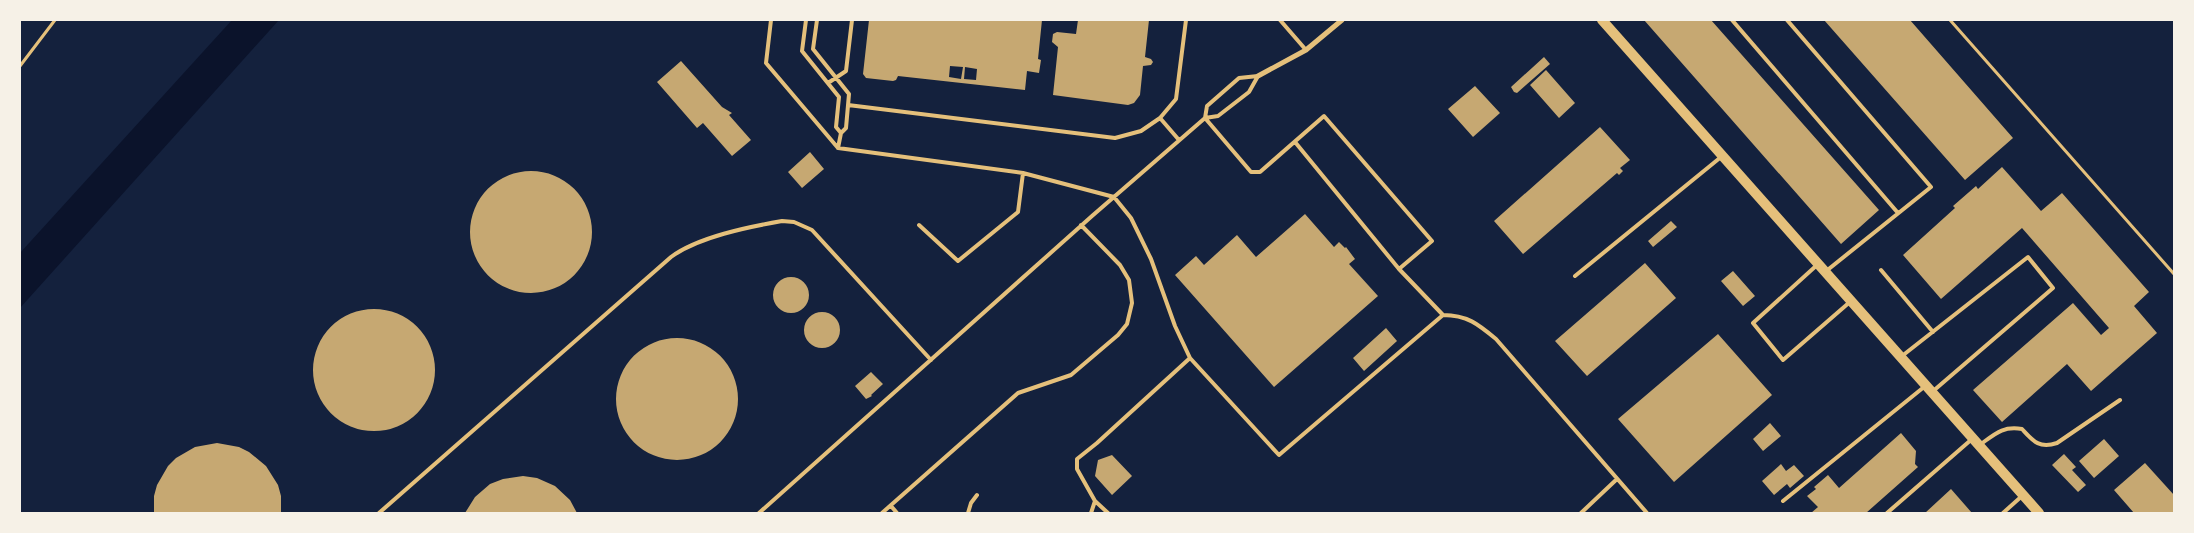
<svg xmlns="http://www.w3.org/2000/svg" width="2194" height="533" font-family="Spectral,serif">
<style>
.water{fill:#0b132b}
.building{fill:#c6a872;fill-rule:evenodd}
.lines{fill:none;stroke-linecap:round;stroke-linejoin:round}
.path{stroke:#e5c07b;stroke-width:3}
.service{stroke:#e5c07b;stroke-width:4}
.minor{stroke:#e5c07b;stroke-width:5}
.secondary{stroke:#e5c07b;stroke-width:10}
</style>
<rect width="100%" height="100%" fill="#14213d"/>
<!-- water -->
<path class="water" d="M 232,20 L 279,20 L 20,308 L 20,253 Z"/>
<!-- building -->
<path class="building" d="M 869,20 L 1042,20 L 1038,59 L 1041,60 L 1039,73 L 1027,71 L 1025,90 L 898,76 L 896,80 L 893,81 L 866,78 L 863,74 ZM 950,66 L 963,67 L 961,79 L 949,77 ZM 965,67 L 977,69 L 976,80 L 964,79 Z
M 1078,20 L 1149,20 L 1145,57 L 1151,59 L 1153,62 L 1151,65 L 1143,66 L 1140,95 L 1134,103 L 1128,105 L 1053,95 L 1058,47 L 1052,42 L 1053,34 L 1057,32 L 1076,34 Z
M 1644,20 L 1711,20 L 1879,210 L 1841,244 Z
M 1824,20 L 1910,20 L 2013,138 L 1965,180 Z
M 1544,57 L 1550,64 L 1517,93 L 1514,92 L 1511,87 Z
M 681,61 L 722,107 L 732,113 L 729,115 L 751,140 L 732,156 L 703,123 L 697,128 L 657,82 Z
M 1546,70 L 1575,103 L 1559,118 L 1530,85 Z
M 1475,86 L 1500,113 L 1473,137 L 1448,109 Z
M 1600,127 L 1630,160 L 1620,168 L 1623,171 L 1619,175 L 1617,173 L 1523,254 L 1494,221 Z
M 810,152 L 824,169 L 802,188 L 788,172 Z
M 2002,167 L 2041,211 L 2062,193 L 2149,292 L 2134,306 L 2157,333 L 2091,391 L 2067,364 L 2002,422 L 1973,390 L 2073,303 L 2101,335 L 2109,328 L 2022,228 L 1941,299 L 1903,255 L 1955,208 L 1953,206 L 1976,186 L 1978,189 Z
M470 232a61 61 0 1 1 122 0a61 61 0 1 1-122 0Z
M 1305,214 L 1334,247 L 1339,242 L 1345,248 L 1346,247 L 1355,259 L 1349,264 L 1378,296 L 1274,387 L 1175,275 L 1196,256 L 1204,265 L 1237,235 L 1256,257 Z
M 1671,221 L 1677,227 L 1653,247 L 1648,241 Z
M 1645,263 L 1676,298 L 1587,376 L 1555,341 Z
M 1733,271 L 1755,296 L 1743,306 L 1721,281 Z
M773 295a18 18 0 1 1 36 0a18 18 0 1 1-36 0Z
M313 370a61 61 0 1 1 122 0a61 61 0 1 1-122 0Z
M804 330a18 18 0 1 1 36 0a18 18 0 1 1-36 0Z
M 1386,328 L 1397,341 L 1364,371 L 1353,358 Z
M 1718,334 L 1772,395 L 1674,482 L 1618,419 Z
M616 399a61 61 0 1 1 122 0a61 61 0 1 1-122 0Z
M 871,372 L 883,384 L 871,395 L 872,396 L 866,399 L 855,386 Z
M 1770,423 L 1781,436 L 1763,451 L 1753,439 Z
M 1901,433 L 1916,451 L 1915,464 L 1918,467 L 1866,513 L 1811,513 L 1818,507 L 1807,496 L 1816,489 L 1814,487 L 1828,475 L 1839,488 Z
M 2104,439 L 2119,456 L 2094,478 L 2079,461 Z
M 217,443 L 239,447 L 249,452 L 266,466 L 278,485 L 281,496 L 281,513 L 154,513 L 154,496 L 157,485 L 168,466 L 176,458 L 195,447 Z
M 2064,454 L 2076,467 L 2072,470 L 2086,485 L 2078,492 L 2052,465 Z
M 1112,455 L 1132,476 L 1112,495 L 1095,476 L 1098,460 Z
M 2145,463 L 2174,495 L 2174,513 L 2134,513 L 2114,490 Z
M 1781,464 L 1786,471 L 1794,465 L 1804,476 L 1790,488 L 1787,484 L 1774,495 L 1762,481 Z
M 523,476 L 537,478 L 555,486 L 570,500 L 577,513 L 465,513 L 475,497 L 490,484 L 503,479 Z
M 1951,489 L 1972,513 L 1925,513 Z"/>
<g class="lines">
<!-- path -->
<path class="path" d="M 1950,20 L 2174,274
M 20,66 L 55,20"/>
<!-- service -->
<path class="service" d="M 771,20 L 766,63 L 838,148
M 806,20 L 802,51 L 839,97 L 836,127 L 841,133
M 817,20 L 813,49 L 849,94 L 846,128 L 841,133 L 838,148 L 1023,173 L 1114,197 L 1131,218 L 1151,259 L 1175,326 L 1190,358 L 1279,455 L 1443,315 L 1399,269
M 1280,20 L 1306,50
M 1732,20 L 1898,213
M 1787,20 L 1931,187 L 1825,272
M 828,83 L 846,71 L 852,20
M 848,105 L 1115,138 L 1141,131 L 1160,118
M 1205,118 L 1251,172 L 1260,172 L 1324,116 L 1432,241 L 1399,269 L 1295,142
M 1205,118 L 1207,106 L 1239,78 L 1258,76
M 1179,140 L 1160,118 L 1176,99 L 1186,20
M 919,225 L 958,261 L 1018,212 L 1023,173
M 1817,265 L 1753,323 L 1783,360 L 1851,301
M 1881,270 L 1933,332
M 1575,276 L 1721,157
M 1443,315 C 1467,315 1478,324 1496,339 L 1647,513
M 1902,356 L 2028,257 L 2053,288 L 1932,392
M 1981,444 C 1996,433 2003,426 2022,429 C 2033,441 2039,449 2057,443 L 2120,400
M 1095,501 L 1108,513
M 1783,501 L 1924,387
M 891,506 L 897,513
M 379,513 L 671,257 C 698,237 748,227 782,221 L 794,222 L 812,230 L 931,360
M 759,513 L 1092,216 L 1205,118 L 1218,116 L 1249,92 L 1258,76
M 882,513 L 1018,393 L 1071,375 L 1118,335 L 1127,324 L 1132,303 L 1129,280 L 1120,265 L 1081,225
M 968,513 L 971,503 L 977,495
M 1091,513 L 1095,501 L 1077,469 L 1077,459 L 1097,443 L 1190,358
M 1581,513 L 1617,479
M 1887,513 L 1972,439
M 2003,513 L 2022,496"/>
<!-- minor -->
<path class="minor" d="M 1258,76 L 1306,50 L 1342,20"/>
<!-- secondary -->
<path class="secondary" d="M 1602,20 L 2039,513"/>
</g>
<!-- border -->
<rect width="2194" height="533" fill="none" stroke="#f6f1e7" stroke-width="42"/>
</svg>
